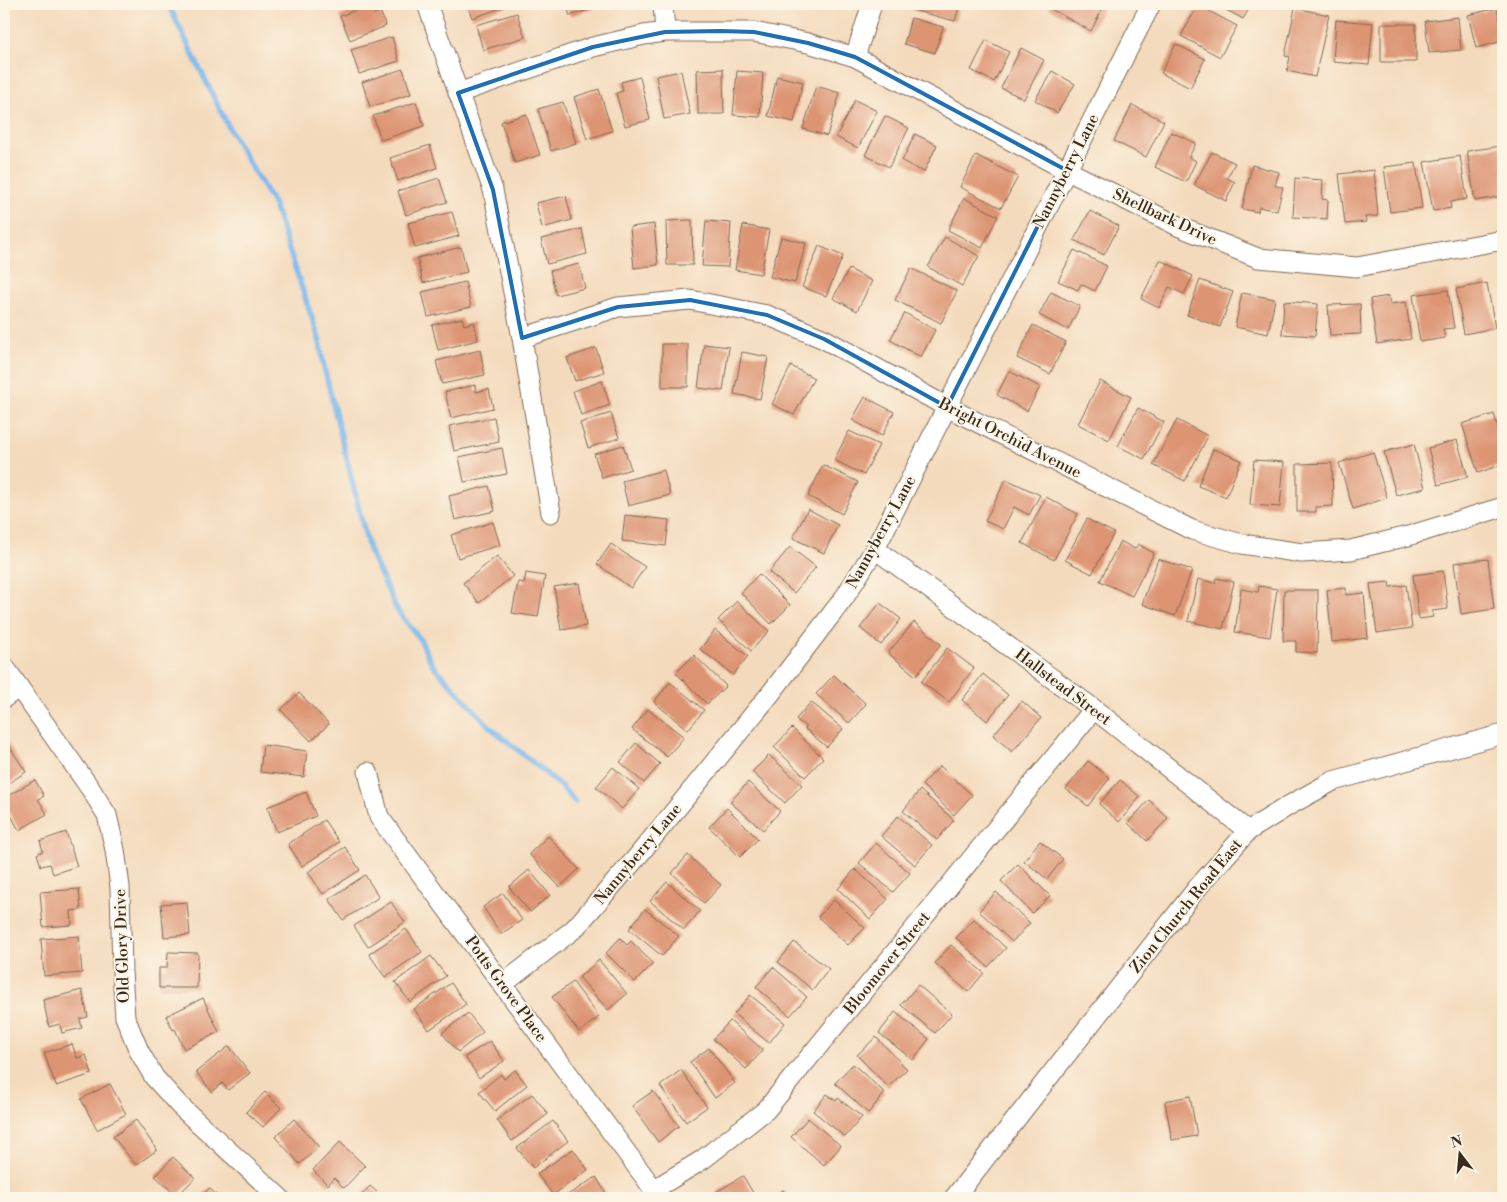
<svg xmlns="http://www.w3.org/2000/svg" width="1507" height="1202" font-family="'Libre Bodoni',serif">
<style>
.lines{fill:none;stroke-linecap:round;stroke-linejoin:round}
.stream{stroke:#78b8ec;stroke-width:5.5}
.building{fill:#dd9473}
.minor-casing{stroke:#7c6855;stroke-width:21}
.minor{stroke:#fff;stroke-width:19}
.marked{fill:none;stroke:#1f6fb2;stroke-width:4;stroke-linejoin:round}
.labels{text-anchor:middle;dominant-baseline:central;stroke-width:4;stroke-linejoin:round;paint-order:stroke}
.street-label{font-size:16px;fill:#3b2a1e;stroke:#fcf5e5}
</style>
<rect width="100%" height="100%" fill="#fcf5e5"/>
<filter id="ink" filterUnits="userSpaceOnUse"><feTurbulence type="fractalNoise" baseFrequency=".02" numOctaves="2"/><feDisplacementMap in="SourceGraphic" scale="10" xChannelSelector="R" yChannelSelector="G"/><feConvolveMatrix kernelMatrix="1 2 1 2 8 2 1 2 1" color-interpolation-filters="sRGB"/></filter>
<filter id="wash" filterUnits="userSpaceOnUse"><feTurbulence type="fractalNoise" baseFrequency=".0096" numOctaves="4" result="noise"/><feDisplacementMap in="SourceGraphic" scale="20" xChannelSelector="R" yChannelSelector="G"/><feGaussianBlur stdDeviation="1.12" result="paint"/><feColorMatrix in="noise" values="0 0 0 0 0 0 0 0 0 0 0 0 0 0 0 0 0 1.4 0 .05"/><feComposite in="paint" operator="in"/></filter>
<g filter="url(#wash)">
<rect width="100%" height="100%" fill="#f4dabc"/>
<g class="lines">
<!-- stream -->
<path class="stream" d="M 168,4 L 231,132 L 274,205 L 320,342 L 323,363 L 369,550 L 397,610 L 420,639 L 432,664 L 490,727 L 560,785 L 575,802"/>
</g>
<g id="blocks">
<!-- building -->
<path class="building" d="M 467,4 L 513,4 L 472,18 Z
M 566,4 L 594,4 L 595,8 L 570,16 Z
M 823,4 L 840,4 L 839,8 Z
M 914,4 L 960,4 L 955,21 L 912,10 Z
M 1051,4 L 1105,4 L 1091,31 L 1049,8 Z
M 1216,4 L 1252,4 L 1243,19 Z
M 370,5 L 374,14 L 380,11 L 386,26 L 350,40 L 340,16 Z
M 1198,5 L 1237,26 L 1220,57 L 1181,36 Z
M 1295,8 L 1329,15 L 1315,77 L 1287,71 L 1290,57 L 1285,56 Z
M 1497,8 L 1503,33 L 1503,41 L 1476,48 L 1468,15 Z
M 517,13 L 525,37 L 483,50 L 476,25 Z
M 1458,17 L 1461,50 L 1429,53 L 1425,21 Z
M 911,18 L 943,27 L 935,53 L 904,44 Z
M 1336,20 L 1373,23 L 1369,65 L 1333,62 Z
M 1381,24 L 1416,24 L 1416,62 L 1381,62 Z
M 392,37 L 399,61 L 359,74 L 351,50 Z
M 986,40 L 1009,52 L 994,82 L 971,70 Z
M 1176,44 L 1205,59 L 1190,88 L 1161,73 Z
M 1021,48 L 1044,60 L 1024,99 L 1001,88 Z
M 403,69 L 411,94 L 370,107 L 362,82 Z
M 723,69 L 724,114 L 698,114 L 697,70 Z
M 681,71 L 690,114 L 664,119 L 656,76 Z
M 737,71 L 763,73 L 760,117 L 733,115 Z
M 1052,71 L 1075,84 L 1057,113 L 1035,100 Z
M 777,76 L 803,82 L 794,122 L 768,116 Z
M 640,77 L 650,120 L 625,126 L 616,93 L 623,91 L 621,82 Z
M 816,86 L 840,93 L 827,136 L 803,129 Z
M 599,89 L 612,131 L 587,139 L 574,97 Z
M 855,100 L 877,111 L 858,148 L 836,137 Z
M 416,102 L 424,126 L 381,140 L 373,116 Z
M 563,102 L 576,143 L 551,151 L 538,109 Z
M 1132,105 L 1164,121 L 1146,157 L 1114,141 Z
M 526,114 L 540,155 L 515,163 L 501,122 Z
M 885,116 L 909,128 L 889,167 L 865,155 Z
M 1171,132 L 1196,143 L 1189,157 L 1196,161 L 1186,182 L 1155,167 Z
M 915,134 L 937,145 L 924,172 L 902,161 Z
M 430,145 L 437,168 L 398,181 L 390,158 Z
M 1501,146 L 1503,162 L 1503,196 L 1475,201 L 1467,151 Z
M 1212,152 L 1235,163 L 1227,178 L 1235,182 L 1226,201 L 1194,185 Z
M 976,155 L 1018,177 L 1001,208 L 960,187 Z
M 1460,156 L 1467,199 L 1450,202 L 1451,208 L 1433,211 L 1424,162 Z
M 1416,163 L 1422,208 L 1390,212 L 1384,167 Z
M 1252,165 L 1279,172 L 1275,186 L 1283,187 L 1277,211 L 1259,207 L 1258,212 L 1242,209 Z
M 1374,170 L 1378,216 L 1365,217 L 1366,222 L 1345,224 L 1339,174 Z
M 439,178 L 447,202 L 406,215 L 398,191 Z
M 1295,178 L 1323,180 L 1322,199 L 1328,200 L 1327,219 L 1293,217 Z
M 566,196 L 572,220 L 542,228 L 536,203 Z
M 964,198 L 998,216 L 982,248 L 948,230 Z
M 1090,211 L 1119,226 L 1104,255 L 1074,240 Z
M 452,212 L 459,236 L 415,248 L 408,223 Z
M 692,220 L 693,265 L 667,265 L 666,221 Z
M 706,221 L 731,223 L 728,267 L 702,266 Z
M 654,224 L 658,265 L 634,268 L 630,227 Z
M 743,225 L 769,230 L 761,274 L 735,270 Z
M 582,229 L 587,254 L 547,264 L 541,239 Z
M 781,237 L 806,243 L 795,283 L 770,277 Z
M 945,237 L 979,256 L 962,286 L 928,267 Z
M 819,246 L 843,256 L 826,296 L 802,287 Z
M 461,247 L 467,272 L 423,283 L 417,258 Z
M 1074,250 L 1107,266 L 1095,291 L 1081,284 L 1078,290 L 1058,281 Z
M 1160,260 L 1193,276 L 1184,294 L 1169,287 L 1159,308 L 1141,299 Z
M 579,264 L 585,288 L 556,295 L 550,271 Z
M 911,268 L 957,291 L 941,323 L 895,300 Z
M 849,269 L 872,281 L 857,311 L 833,298 Z
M 1200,280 L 1233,292 L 1220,327 L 1187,315 Z
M 465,282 L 471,307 L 428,317 L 422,292 Z
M 1487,283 L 1495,328 L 1464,334 L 1456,289 Z
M 1448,290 L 1454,328 L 1443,329 L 1445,338 L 1420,342 L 1413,295 Z
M 1051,292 L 1080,306 L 1068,330 L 1039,315 Z
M 1242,293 L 1275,299 L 1268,334 L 1235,327 Z
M 1389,296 L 1390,304 L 1406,302 L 1411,339 L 1377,344 L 1370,299 Z
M 1284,301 L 1318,304 L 1315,336 L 1282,334 Z
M 1360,304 L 1361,334 L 1330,335 L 1328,305 Z
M 905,313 L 935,330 L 921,357 L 890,340 Z
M 462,318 L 464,325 L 474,322 L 478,340 L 438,350 L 432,325 Z
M 1033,325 L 1066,342 L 1050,374 L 1017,358 Z
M 662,344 L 688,344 L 688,387 L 662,387 Z
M 704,344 L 729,347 L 723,391 L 698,388 Z
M 596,348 L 604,372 L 575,381 L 567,358 Z
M 480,350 L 485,375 L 442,384 L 436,361 Z
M 742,352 L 768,357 L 760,399 L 734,394 Z
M 791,366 L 814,378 L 794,415 L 772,404 Z
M 1009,371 L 1040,387 L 1027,411 L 997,395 Z
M 602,381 L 610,405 L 581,415 L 573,391 Z
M 1100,381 L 1131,397 L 1109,440 L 1078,424 Z
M 475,385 L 476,392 L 489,389 L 493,408 L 451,418 L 445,392 Z
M 865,397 L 894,412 L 882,436 L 852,420 Z
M 1138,408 L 1164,422 L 1144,459 L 1118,446 Z
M 611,413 L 619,438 L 588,448 L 580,423 Z
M 1494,414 L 1503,443 L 1503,464 L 1478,473 L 1462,424 Z
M 494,417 L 499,442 L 454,451 L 449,426 Z
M 1177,420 L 1208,436 L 1185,481 L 1153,465 Z
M 849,431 L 879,445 L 864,475 L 834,460 Z
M 1457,440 L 1468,477 L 1438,485 L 1428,448 Z
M 1414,444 L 1425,488 L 1396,495 L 1384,452 Z
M 623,445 L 631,469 L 602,478 L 594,454 Z
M 502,448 L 507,474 L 464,482 L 459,457 Z
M 1213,449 L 1241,460 L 1226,497 L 1198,486 Z
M 1373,452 L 1387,498 L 1353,509 L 1339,463 Z
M 1254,460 L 1284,462 L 1280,507 L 1250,505 Z
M 1332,463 L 1333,506 L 1316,507 L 1316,512 L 1297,512 L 1297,464 Z
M 823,465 L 858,482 L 842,514 L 808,496 Z
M 664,470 L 670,495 L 628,506 L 622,481 Z
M 1006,479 L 1040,495 L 1029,515 L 1014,507 L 1003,529 L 985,521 Z
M 489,486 L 495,511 L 455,520 L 449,496 Z
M 1046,497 L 1078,514 L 1054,560 L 1022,543 Z
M 808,509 L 838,525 L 824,553 L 793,538 Z
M 625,515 L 669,520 L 666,546 L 622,541 Z
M 1087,519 L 1114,533 L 1092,574 L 1065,560 Z
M 493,522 L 500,545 L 458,558 L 451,535 Z
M 1120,541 L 1135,549 L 1138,544 L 1154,553 L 1132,596 L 1100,581 Z
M 611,544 L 645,567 L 631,588 L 597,564 Z
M 790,547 L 816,567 L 794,593 L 769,572 Z
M 1503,550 L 1503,577 L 1502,577 L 1498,551 Z
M 497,556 L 513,576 L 479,603 L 463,583 Z
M 1158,559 L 1192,570 L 1175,616 L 1142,604 Z
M 1488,559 L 1494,609 L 1461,614 L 1454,563 Z
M 1443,571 L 1448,609 L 1432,611 L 1433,617 L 1419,619 L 1413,575 Z
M 526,573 L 545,576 L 538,617 L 512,613 L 518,582 L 524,583 Z
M 759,574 L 790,605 L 771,624 L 741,593 Z
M 1216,578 L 1234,582 L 1223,629 L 1188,621 L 1198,579 L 1215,583 Z
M 1389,582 L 1390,587 L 1406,585 L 1412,628 L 1377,633 L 1370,584 Z
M 579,583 L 586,626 L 561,630 L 554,587 Z
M 1259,586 L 1277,589 L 1270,637 L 1235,632 L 1241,589 L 1258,592 Z
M 1346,588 L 1346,595 L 1364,593 L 1368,638 L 1332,642 L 1327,590 Z
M 1284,590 L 1318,590 L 1317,653 L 1296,652 L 1296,641 L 1283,641 Z
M 737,601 L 769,631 L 751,651 L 718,620 Z
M 880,603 L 901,619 L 881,645 L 860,628 Z
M 914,622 L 941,644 L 916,676 L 888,653 Z
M 715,630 L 748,656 L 733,675 L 700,649 Z
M 947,648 L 974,668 L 949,702 L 921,682 Z
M 694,655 L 726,686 L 707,704 L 676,673 Z
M 983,674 L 1008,695 L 987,721 L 962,700 Z
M 834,675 L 866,704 L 849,723 L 816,694 Z
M 670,682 L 704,710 L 688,730 L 654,702 Z
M 299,693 L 329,724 L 311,741 L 281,710 Z
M 1022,701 L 1041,718 L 1012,752 L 993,735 Z
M 811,702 L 843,729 L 827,747 L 805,729 L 806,727 L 796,719 Z
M 648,709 L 684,737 L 667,757 L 632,729 Z
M 792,728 L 823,758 L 805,777 L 774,747 Z
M 6,741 L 26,772 L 4,786 L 4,743 Z
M 636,743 L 660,764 L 644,783 L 620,762 Z
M 263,745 L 307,751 L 304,777 L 260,772 Z
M 769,755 L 802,785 L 785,803 L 752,772 Z
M 1088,761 L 1110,778 L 1088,806 L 1066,789 Z
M 940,766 L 972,795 L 954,815 L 922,785 Z
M 613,767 L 639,789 L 622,809 L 596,787 Z
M 35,780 L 44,796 L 38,799 L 47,814 L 19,830 L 4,803 L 4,798 Z
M 1120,780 L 1140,797 L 1119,822 L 1099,804 Z
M 748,782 L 780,811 L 763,830 L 730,802 Z
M 920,790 L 954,820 L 937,840 L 903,811 Z
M 306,792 L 316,816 L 277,832 L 267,807 Z
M 1149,800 L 1168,818 L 1147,841 L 1128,823 Z
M 727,808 L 758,839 L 740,857 L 709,827 Z
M 898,816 L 932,845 L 915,865 L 881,836 Z
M 324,820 L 339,842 L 302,866 L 288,844 Z
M 66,832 L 77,866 L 53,874 L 50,864 L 41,866 L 37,854 L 43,851 L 40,841 Z
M 548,836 L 579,869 L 560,887 L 529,854 Z
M 1040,841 L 1063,859 L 1047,879 L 1024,861 Z
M 876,843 L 910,873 L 893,892 L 859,863 Z
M 345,847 L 360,870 L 323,894 L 308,872 Z
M 688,855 L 721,885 L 704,903 L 672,873 Z
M 1018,864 L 1050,896 L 1032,913 L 1001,881 Z
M 855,869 L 888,899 L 870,919 L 838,889 Z
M 529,870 L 550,895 L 530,912 L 509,887 Z
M 365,875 L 379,897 L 343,920 L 329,899 Z
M 667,882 L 700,911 L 684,930 L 650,901 Z
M 79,889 L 81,910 L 71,911 L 72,925 L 43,927 L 40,892 Z
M 996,892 L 1030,923 L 1012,942 L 979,911 Z
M 503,893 L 522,920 L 501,934 L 483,907 Z
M 834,900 L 865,928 L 848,945 L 818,917 Z
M 187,902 L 190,935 L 164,937 L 161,904 Z
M 391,902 L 405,922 L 368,947 L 354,926 Z
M 645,909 L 679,936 L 662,956 L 629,929 Z
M 974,919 L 1006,948 L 988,967 L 956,938 Z
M 406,929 L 422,952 L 385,977 L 369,954 Z
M 79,936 L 82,973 L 44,976 L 41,939 Z
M 620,938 L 627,945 L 631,941 L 653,964 L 635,982 L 606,953 Z
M 794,942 L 829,969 L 813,990 L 778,962 Z
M 951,945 L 984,973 L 968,992 L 935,963 Z
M 168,952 L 198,953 L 197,988 L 159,988 L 159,968 L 167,968 Z
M 431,956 L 446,976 L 410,1002 L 395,982 Z
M 599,960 L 627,994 L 608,1010 L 579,977 Z
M 773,967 L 807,997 L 790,1016 L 756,987 Z
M 573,982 L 599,1017 L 579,1032 L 552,997 Z
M 451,983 L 466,1004 L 429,1030 L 414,1009 Z
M 918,985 L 952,1014 L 935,1033 L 901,1005 Z
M 82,990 L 88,1017 L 80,1019 L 82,1028 L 62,1033 L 60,1024 L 49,1027 L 43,1000 Z
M 750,995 L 785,1023 L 769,1043 L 734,1014 Z
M 203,998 L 219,1032 L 184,1049 L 175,1029 L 173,1030 L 166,1016 Z
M 895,1012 L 929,1039 L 913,1060 L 879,1033 Z
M 468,1013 L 483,1032 L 458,1052 L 442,1033 Z
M 730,1021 L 763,1050 L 746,1069 L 713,1039 Z
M 876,1037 L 907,1069 L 888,1087 L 857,1055 Z
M 490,1041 L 504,1061 L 479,1078 L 465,1057 Z
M 72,1044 L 77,1058 L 86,1055 L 92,1074 L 56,1086 L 44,1053 Z
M 229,1046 L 250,1073 L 228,1090 L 222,1083 L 212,1092 L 196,1072 Z
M 709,1048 L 735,1083 L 715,1098 L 690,1062 Z
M 853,1064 L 885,1093 L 868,1113 L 835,1083 Z
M 515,1070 L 527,1085 L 495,1111 L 479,1092 L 501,1074 L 504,1079 Z
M 681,1070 L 707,1107 L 686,1122 L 660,1086 Z
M 110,1084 L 126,1114 L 97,1130 L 81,1099 Z
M 653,1091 L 679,1126 L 658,1142 L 632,1106 Z
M 265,1092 L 281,1108 L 263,1127 L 246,1112 Z
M 532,1094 L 548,1114 L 512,1141 L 497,1120 Z
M 827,1094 L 836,1101 L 838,1098 L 862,1117 L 845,1137 L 813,1111 Z
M 1190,1096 L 1197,1136 L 1172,1140 L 1165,1101 Z
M 808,1118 L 841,1146 L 824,1165 L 791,1137 Z
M 294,1119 L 319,1147 L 300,1164 L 275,1137 Z
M 136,1120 L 157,1150 L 136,1165 L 113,1137 Z
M 553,1121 L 568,1141 L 533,1168 L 517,1148 Z
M 340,1142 L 365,1166 L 344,1188 L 334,1178 L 328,1185 L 313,1170 Z
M 573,1149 L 588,1170 L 553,1195 L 537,1174 Z
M 173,1157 L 195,1178 L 177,1196 L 155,1176 Z
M 743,1176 L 756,1198 L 720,1198 L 716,1192 Z
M 596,1177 L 609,1198 L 563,1198 Z
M 370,1186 L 384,1198 L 359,1198 Z
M 209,1188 L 220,1198 L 200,1198 Z
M 783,1190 L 791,1198 L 774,1198 Z"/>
</g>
</g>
<g filter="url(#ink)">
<use href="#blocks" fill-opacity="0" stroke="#7c6855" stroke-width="1"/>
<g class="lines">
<!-- minor casing -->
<g class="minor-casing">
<path id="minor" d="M 427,4 L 493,190 L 522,338 L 551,513
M 663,4 L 665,32
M 855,57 L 872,4
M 458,93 L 593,47 L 644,35 L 665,32 L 754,32 L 808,43 L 855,57 L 1066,170 L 1180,227 L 1258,258 L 1357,267 L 1503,240
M 522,338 L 618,307 L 690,300 L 767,315 L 824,339 L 947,407 L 1192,530 L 1242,544 L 1302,553 L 1351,550 L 1408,536 L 1503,507
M 875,549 L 1094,709 L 1248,831
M 4,666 L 90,788 L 107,815 L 115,850 L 120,887 L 122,971 L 125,1017 L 139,1051 L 154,1077 L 179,1105 L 280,1198
M 4,698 L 19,687
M 368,772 L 379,817 L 660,1198
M 503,984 L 574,929 L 637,857 L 771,693 L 844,598 L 875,549 L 1151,4
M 653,1190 L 702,1160 L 766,1110 L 1094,709
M 954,1198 L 1198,887 L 1248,831 L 1288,806 L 1333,781 L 1503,734"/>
</g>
<!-- minor -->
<use href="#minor" class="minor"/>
</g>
</g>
<!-- marked area -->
<path class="marked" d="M 720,31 L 754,32 L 808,43 L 855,57 L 1066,170 L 947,407 L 824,339 L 767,315 L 690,300 L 618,307 L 522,338 L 493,190 L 458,93 L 593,47 L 665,32 Z"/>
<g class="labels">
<!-- street labels -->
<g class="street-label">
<text transform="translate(1066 171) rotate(-63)">Nannyberry Lane</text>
<text transform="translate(1165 217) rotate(25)">Shellbark Drive</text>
<text transform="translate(1010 438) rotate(27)">Bright Orchid Avenue</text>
<text transform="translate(881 532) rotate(-61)">Nannyberry Lane</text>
<text transform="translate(1063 687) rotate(37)">Hallstead Street</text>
<text transform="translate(638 854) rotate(-50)">Nannyberry Lane</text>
<text transform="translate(1186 906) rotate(-51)">Zion Church Road East</text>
<text transform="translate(122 946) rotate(-92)">Old Glory Drive</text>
<text transform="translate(887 963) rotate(-51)">Bloomover Street</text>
<text transform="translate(506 989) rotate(54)">Potts Grove Place</text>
</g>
</g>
<!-- margin -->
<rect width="1507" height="1202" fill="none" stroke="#fcf5e5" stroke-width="20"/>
<!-- north arrow -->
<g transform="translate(1460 1154) rotate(344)" stroke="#fcf5e5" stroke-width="4" paint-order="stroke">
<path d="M0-4L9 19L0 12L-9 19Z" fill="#3b2a1e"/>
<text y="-8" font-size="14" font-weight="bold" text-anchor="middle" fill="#3b2a1e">N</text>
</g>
</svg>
